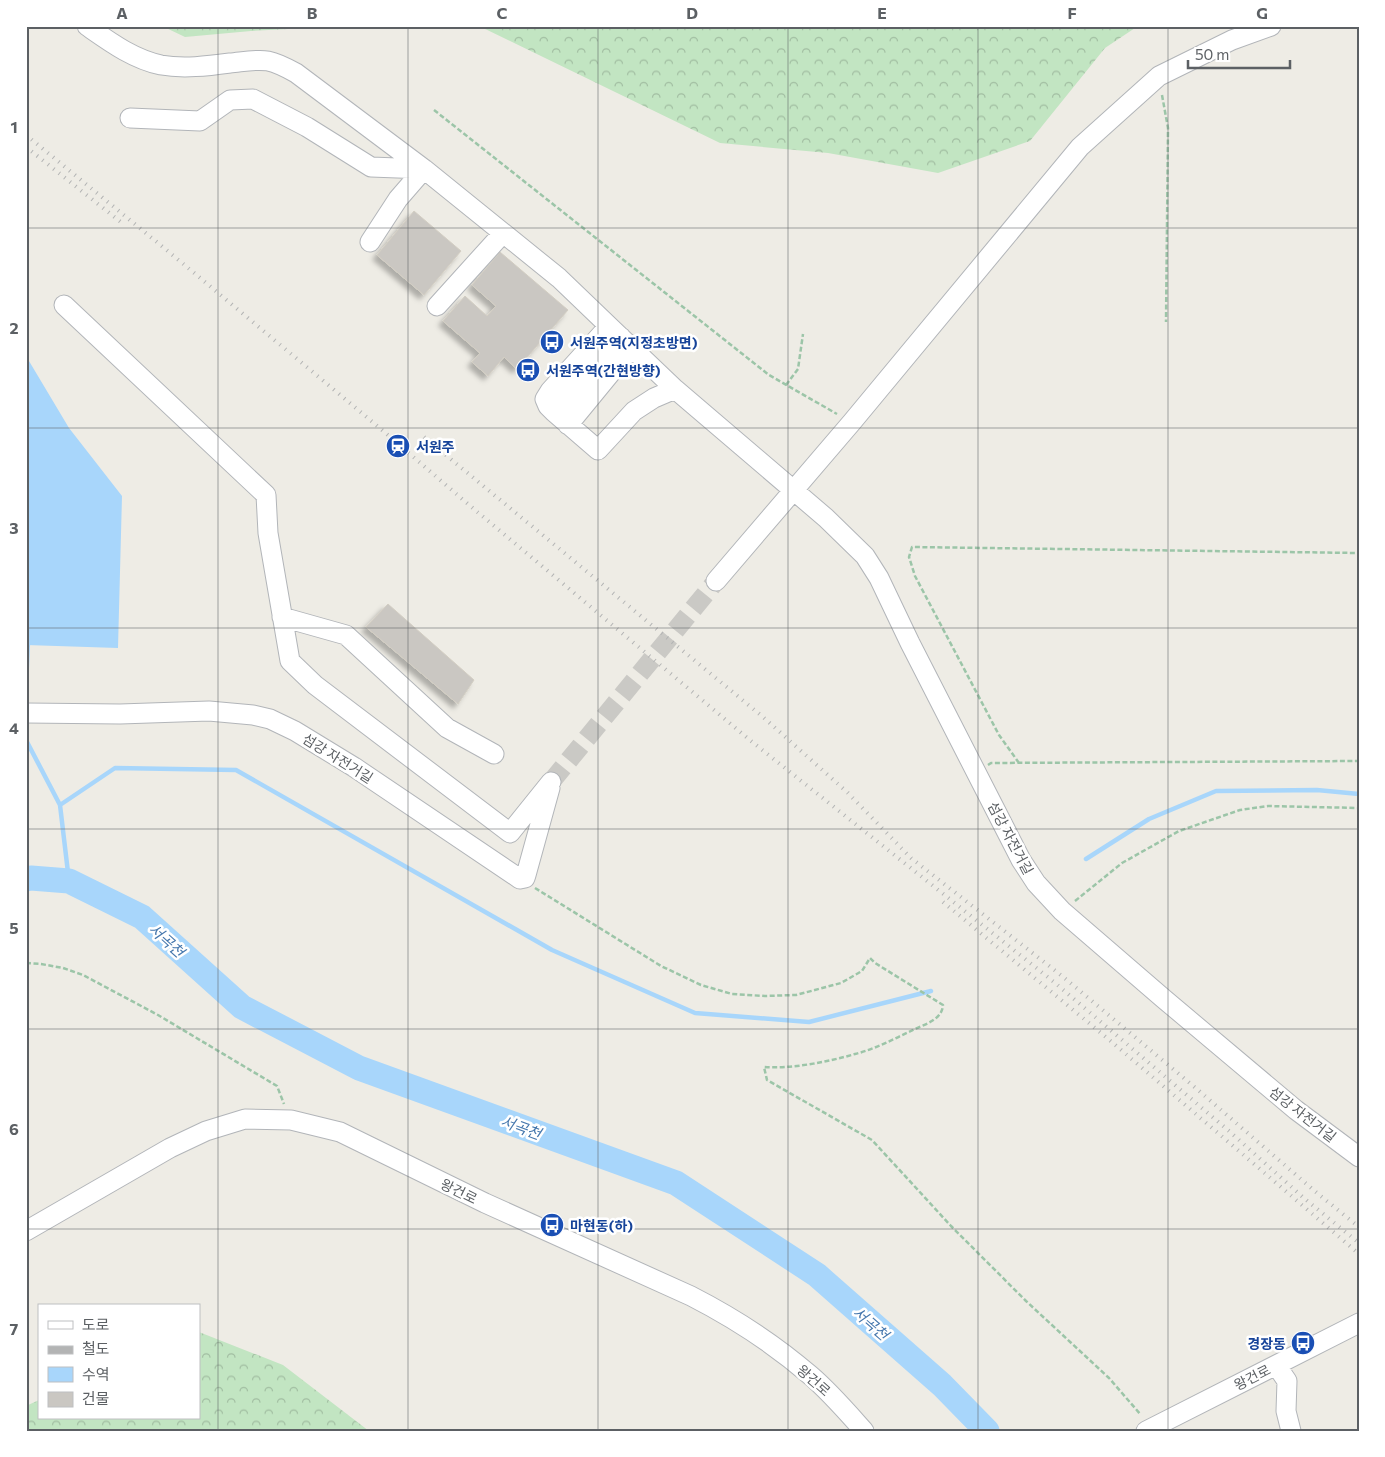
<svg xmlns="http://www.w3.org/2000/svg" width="1385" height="1457" font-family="Commissioner,'Noto Sans KR',sans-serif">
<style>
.forest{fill:url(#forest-crowns)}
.water{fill:#a8d6fb}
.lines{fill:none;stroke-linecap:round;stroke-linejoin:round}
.stream{stroke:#a8d6fb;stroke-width:4.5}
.river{stroke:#a8d6fb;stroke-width:25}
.building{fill:#cac7c2;stroke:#d3cec3;filter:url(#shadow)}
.minor-tunnel{stroke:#cac9c5;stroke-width:19;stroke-dasharray:19 9;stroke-linecap:butt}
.minor-casing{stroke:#b2b5b9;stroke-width:21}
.path{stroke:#9cc5a8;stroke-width:2.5;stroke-dasharray:5 2.5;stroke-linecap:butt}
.minor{stroke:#fff;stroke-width:19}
.rail{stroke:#b3b4b4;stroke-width:4;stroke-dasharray:1 6;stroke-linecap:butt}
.grid{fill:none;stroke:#5c6064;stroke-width:1;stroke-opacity:0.55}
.labels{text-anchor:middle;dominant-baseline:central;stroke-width:5;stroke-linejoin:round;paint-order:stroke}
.transit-label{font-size:14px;font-weight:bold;fill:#164399;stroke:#fff;text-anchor:start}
.street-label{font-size:14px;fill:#5c6064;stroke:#fff}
.water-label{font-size:15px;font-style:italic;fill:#4577ad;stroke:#fff}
.neatline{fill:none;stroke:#5c6064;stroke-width:2}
.grid-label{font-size:16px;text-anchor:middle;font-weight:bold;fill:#5c6064}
</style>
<defs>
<pattern id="forest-crowns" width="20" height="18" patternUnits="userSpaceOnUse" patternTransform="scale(1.25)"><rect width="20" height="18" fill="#c2e5c2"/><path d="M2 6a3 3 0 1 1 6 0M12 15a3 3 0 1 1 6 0" fill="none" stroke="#a1bda1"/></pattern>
<filter id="shadow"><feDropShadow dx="-4.5" dy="4.5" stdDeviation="2.5" flood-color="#0004"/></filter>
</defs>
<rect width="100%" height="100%" fill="#eeece5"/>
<!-- forest -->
<path class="forest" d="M 162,26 L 348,26 L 251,31 L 185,37 Z
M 479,26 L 1138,26 L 1105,48 L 1030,141 L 938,173 L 828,153 L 720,143 Z
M 199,1332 L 283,1365 L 369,1431 L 26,1431 L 26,1406 L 39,1400 L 39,1418 L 199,1418 Z"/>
<!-- water -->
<path class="water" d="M 26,356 L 69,428 L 122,496 L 118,648 L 26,645 Z"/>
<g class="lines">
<!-- stream -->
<path class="stream" d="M 26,686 L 28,641
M 26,740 L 60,805
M 1086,859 L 1149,819 L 1216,791 L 1317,790 L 1359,794
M 69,881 L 60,805 L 115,768 L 236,770 L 552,950 L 695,1013 L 809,1022 L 931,991"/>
<!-- river -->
<path class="river" d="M 26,879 L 31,878 L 69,881 L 142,917 L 242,1007 L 359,1068 L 676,1183 L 817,1275 L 942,1385 L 987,1431"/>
</g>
<!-- building -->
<path class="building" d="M 414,211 L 461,251 L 424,295 L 377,255 Z
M 500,252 L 568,310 L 517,369 L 504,357 L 488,376 L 472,362 L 480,353 L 443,321 L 465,296 L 487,316 L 496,306 L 472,285 Z
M 388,604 L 474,680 L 458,704 L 366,627 Z"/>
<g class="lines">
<!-- minor-tunnel -->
<path class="minor-tunnel" d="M 551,782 L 716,581"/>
<!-- minor casing -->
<g class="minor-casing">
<path id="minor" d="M 87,26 C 110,42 133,59 161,65 C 183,69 208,66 230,63 C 242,62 256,59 268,61 C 278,63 287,68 296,73 L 424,169 L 559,278 L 609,326
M 130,118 L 200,121 L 230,100 L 253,99 L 307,127 L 371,167 L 424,169
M 370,242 L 398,199 L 424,169
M 64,305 L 266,495 L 268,533 L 290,661 L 315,685 L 510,833 L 551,782
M 437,306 L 503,233
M 609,326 L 675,389 L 654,398 L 634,411 L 598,450 L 554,412 L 548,406 L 545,399 L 550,391 Z
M 675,389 L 826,518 L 865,556 L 879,578 L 910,643 L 1021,860 L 1036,883 L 1062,911 L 1164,999 L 1296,1110 L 1359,1157
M 554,412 L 621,337
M 568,425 L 632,347
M 716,581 L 852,422 L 1080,147 L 1159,76 L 1232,40 L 1271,26
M 282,617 L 346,635 L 447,728 L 494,754
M 26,713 L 120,714 L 209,711 L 253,715 L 270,719 L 295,731 L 354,767 L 520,879 L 525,878 L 526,875 L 550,788
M 26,1231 L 170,1148 L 206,1131 L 245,1119 L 291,1120 L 340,1132 L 485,1203 L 691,1296 C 734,1318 774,1344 810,1375 C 830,1392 847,1412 864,1431
M 1276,1365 L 1287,1381 L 1286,1411 L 1291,1431
M 1146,1431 L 1359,1323"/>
</g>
<!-- path -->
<path class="path" d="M 1162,95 L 1168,128 L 1166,322
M 434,110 L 769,375 L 837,414
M 786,385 L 798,369 L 803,334
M 1019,763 L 999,735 L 915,576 L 909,557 L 912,547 L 1359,553
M 988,765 L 991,763 L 1359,761
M 535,888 L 661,966 L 701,985 L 732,994 L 765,996 L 796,995 L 841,983 L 862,971 L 870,958 L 875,963 L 943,1005 C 942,1020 925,1024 913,1030 C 894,1039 875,1049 855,1054 C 828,1062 791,1069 764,1067 L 767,1080 L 872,1140 L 951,1226 L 1026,1301 L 1109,1378 L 1141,1415
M 1075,901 L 1122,863 L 1179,831 L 1240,810 L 1268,806 L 1359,808
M 26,963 L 41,964 L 63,968 L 83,975 L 158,1015 L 277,1086 L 284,1104"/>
<!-- minor -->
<use href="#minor" class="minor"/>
<!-- rail -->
<path class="rail" d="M 26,135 L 169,252 L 375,424 L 475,510 L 751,741 L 1054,982 L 1229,1131 L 1305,1199 L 1359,1243
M 26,147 L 122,223
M 424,437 L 763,717 L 847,792 L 911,858 L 1062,976 L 1198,1090 L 1317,1193 L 1359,1227
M 943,902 L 1113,1043 L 1359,1254"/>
</g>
<!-- grid -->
<path class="grid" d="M 218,26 L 218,1431M 408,26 L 408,1431M 598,26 L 598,1431M 788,26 L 788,1431M 978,26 L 978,1431M 1168,26 L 1168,1431M 26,228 L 1359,228M 26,428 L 1359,428M 26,628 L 1359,628M 26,829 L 1359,829M 26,1029 L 1359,1029M 26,1229 L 1359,1229"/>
<!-- icons -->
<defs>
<g id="bus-disc" transform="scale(1.25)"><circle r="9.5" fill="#1a4fb4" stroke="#fff"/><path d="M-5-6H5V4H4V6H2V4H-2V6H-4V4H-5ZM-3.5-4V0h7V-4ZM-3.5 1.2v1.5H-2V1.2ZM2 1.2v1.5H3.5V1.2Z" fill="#fff"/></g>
<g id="station-disc" transform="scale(1.25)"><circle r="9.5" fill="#1a4fb4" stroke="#fff"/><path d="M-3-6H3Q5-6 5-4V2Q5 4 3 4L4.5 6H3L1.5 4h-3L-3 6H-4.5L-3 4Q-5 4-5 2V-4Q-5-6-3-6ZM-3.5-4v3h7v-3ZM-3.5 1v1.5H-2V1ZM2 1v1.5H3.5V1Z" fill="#fff"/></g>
</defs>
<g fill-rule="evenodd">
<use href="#bus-disc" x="552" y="342"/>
<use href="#bus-disc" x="528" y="370"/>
<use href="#station-disc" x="398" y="446"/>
<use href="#bus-disc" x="552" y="1225"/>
<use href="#bus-disc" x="1303" y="1343"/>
</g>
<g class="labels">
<!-- transit labels -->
<g class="transit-label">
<text x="570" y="342">서원주역(지정초방면)</text>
<text x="546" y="370">서원주역(간현방향)</text>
<text x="416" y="446">서원주</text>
<text x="570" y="1225">마현동(하)</text>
<text x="1286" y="1343" text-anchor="end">경장동</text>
</g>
<!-- street labels -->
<g class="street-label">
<text transform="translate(338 758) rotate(32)">섬강 자전거길</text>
<text transform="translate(1011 838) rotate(62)">섬강 자전거길</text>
<text transform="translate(1303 1114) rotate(38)">섬강 자전거길</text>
<text transform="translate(459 1191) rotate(26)">왕건로</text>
<text transform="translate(1252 1377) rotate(-27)">왕건로</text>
<text transform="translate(814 1380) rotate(41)">왕건로</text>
</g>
<!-- water labels -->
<g class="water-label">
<text transform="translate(167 940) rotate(42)">서곡천</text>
<text transform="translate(521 1127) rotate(20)">서곡천</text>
<text transform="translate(871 1323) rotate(41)">서곡천</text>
</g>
</g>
<!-- border -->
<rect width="1385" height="1457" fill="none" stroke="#ffffff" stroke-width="55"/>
<!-- legend -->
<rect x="38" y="1304" width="162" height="115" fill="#ffffff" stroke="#bebfc1"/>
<rect x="48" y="1321" width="25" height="8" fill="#ffffff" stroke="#bebfc1"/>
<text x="82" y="1330" font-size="15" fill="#5c6064">도로</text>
<rect x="48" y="1346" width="25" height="8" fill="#b3b4b4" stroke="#bebfc1"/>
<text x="82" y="1354" font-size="15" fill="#5c6064">철도</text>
<rect x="48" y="1367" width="25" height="15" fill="#a8d6fb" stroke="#bebfc1"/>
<text x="82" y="1380" font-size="15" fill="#5c6064">수역</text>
<rect x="48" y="1392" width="25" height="15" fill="#cac7c2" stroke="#bebfc1"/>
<text x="82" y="1404" font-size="15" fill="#5c6064">건물</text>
<!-- scale -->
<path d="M1188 60v8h102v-8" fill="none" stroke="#5c6064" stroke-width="2.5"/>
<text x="1195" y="60" font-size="15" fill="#5c6064" stroke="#ffffff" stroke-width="4" paint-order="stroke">50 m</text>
<rect x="28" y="28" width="1330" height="1402" class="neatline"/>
<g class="grid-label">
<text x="122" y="19">A</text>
<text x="312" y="19">B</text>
<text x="502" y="19">C</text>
<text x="692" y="19">D</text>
<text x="882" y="19">E</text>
<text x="1072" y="19">F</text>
<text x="1262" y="19">G</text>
<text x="14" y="133">1</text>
<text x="14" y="334">2</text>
<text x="14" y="534">3</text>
<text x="14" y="734">4</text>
<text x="14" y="934">5</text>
<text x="14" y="1135">6</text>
<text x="14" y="1335">7</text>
</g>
</svg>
